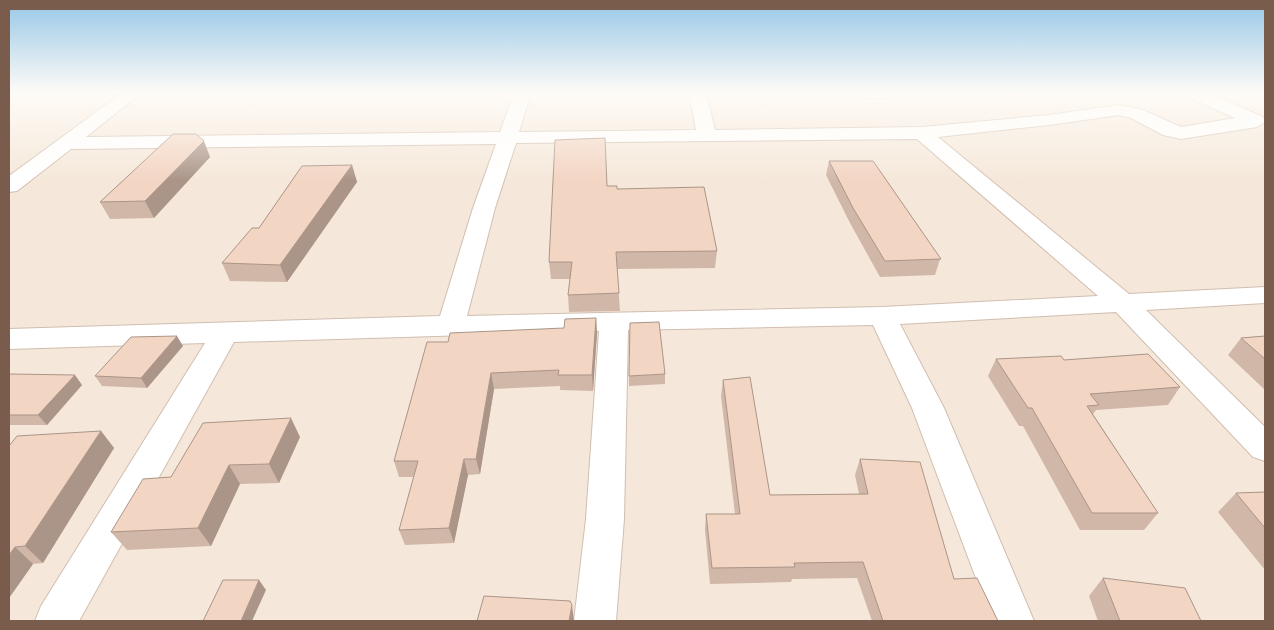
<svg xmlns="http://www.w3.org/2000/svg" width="1274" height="630" font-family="Overpass,sans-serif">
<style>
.residential{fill:#f5e8da}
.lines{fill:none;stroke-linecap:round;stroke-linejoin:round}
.street-casing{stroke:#d1beb0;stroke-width:2}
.street{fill:#fff;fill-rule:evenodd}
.wall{fill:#d1b7a8}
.shaded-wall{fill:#aa9588}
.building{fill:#f3d5c3;stroke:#aa9588}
</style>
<rect width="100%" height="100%" fill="#fdf6ec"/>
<!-- residential -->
<path class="residential" d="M 9,93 L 1265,93 L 1265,621 L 9,621 Z"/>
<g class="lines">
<!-- street casing -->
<g class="street-casing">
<path id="street" d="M 122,93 L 141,93 L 86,137 L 500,132 L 514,93 L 531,93 L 519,132 L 696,130 L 689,93 L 706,93 L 715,130 L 922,127 L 1049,115 L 1119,105 L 1143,110 L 1181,127 L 1235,118 L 1188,97 L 1186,93 L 1209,93 L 1263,117 L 1265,122 L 1257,127 L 1181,139 L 1163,135 L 1131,118 L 1119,115 L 1049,125 L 938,137 L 1129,294 L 1265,287 L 1265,303 L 1146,310 L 1265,427 L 1265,461 L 1253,457 L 1116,312 L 900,324 L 944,408 L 1034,621 L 992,621 L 912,408 L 873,325 L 628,330 L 624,519 L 616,621 L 574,621 L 586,519 L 599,331 L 234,342 L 79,621 L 35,621 L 41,606 L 205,343 L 9,349 L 9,329 L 440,316 L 473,208 L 496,144 L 71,149 L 17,191 L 9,192 L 9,176 ZM 917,139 L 1098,296 L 882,307 L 467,316 L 495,208 L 516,143 Z
M 862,93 L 893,93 L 891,97 C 882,99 873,99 864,97 Z"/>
</g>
<!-- street -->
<use href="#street" class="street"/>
</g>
<!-- wall -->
<path class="wall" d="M 210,157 L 154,218 L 110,219 L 100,202 Z
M 829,161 L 940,259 L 935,275 L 880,277 L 850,223 L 826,175 Z
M 352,165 L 357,182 L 287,282 L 230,281 L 222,263 L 259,228 Z
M 607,186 L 617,189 L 717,251 L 715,268 L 617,269 L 620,311 L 569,312 L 568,295 L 570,279 L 551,279 L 549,262 Z
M 596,318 L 597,333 L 593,391 L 560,390 L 560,386 L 494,389 L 480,474 L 468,475 L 454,543 L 405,545 L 399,530 L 414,477 L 399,477 L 394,461 L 448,342 L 564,328 Z
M 1265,336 L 1265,390 L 1228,355 L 1241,338 Z
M 183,346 L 147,388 L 102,386 L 95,376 Z
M 996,359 L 1064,360 L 1180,387 L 1168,405 L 1096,410 L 1093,414 L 1158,513 L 1144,530 L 1080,530 L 1023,426 L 1019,426 L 988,376 Z
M 9,374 L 82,385 L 47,425 L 9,425 Z
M 665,374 L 665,384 L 629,386 L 629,376 Z
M 723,380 L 770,495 L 859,494 L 855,475 L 860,459 L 954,579 L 998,621 L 872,621 L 857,578 L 792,579 L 791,582 L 710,584 L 705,530 L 706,514 L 735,514 L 721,396 Z
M 101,431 L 114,448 L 43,563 L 33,564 L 9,598 L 9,446 Z
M 300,437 L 279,483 L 240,484 L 211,546 L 127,550 L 111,532 L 171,477 Z
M 1265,492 L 1265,570 L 1218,512 L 1236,493 Z
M 1103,578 L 1201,621 L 1098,621 L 1089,596 Z"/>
<!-- shaded-wall -->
<path class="shaded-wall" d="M 204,141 L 210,157 L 154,218 L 145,201 Z
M 352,165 L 357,182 L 287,282 L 280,265 Z
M 596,318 L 597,333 L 593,391 L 592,375 Z
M 177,336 L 183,346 L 147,388 L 141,378 Z
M 491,373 L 494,389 L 480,474 L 476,459 Z
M 75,375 L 82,385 L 47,425 L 38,415 Z
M 291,418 L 300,437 L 279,483 L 269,464 Z
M 101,431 L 114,448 L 43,563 L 25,546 Z
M 464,459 L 468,475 L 454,543 L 449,528 Z
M 229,465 L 240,484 L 211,546 L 198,528 Z
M 15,547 L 33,564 L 9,598 L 9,555 Z
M 259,580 L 266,590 L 252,621 L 241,621 Z
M 572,605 L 574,621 L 569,621 Z"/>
<!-- building -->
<path class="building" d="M 173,134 L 196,134 L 204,141 L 145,201 L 100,202 Z
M 605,138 L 607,186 L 617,186 L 617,189 L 704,187 L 717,251 L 616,252 L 619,293 L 568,295 L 572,262 L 549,262 L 555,140 Z
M 829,161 L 873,161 L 941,259 L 885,261 L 853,208 Z
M 352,165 L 280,265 L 222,263 L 252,228 L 259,228 L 302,166 Z
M 596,318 L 592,375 L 558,375 L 559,370 L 491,373 L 476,459 L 464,459 L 449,528 L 399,530 L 418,461 L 394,461 L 427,342 L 448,342 L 450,333 L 564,328 L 565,319 Z
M 659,322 L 665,374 L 629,376 L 630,323 Z
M 177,336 L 141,378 L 95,376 L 131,337 Z
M 1265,336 L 1265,359 L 1241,338 Z
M 1148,354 L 1180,387 L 1090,394 L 1099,405 L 1087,406 L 1158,513 L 1092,513 L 1032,408 L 1028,408 L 996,359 L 1061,356 L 1064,360 Z
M 9,374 L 75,375 L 38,415 L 9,415 Z
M 750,377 L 770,495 L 868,494 L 860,459 L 920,462 L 954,579 L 977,578 L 998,621 L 883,621 L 863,562 L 794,563 L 795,567 L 712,568 L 706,514 L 740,514 L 723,380 Z
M 291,418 L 269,464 L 229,465 L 198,528 L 111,532 L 143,479 L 171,477 L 203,423 Z
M 101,431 L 25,546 L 15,547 L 9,555 L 9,446 L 17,436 Z
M 1265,492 L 1265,528 L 1236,493 Z
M 1103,578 L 1185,588 L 1201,621 L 1120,621 Z
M 223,580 L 259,580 L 241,621 L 203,621 Z
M 484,596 L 570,601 L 572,605 L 569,621 L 477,621 Z"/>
<!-- sky -->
<linearGradient id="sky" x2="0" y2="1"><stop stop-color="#97c7e8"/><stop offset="0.51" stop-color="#fefbf6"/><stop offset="1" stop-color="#fefbf6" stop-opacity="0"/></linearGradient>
<rect width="1274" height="181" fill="url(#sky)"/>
<!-- border -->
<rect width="1274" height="630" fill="none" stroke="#7a5c4d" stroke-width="20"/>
</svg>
